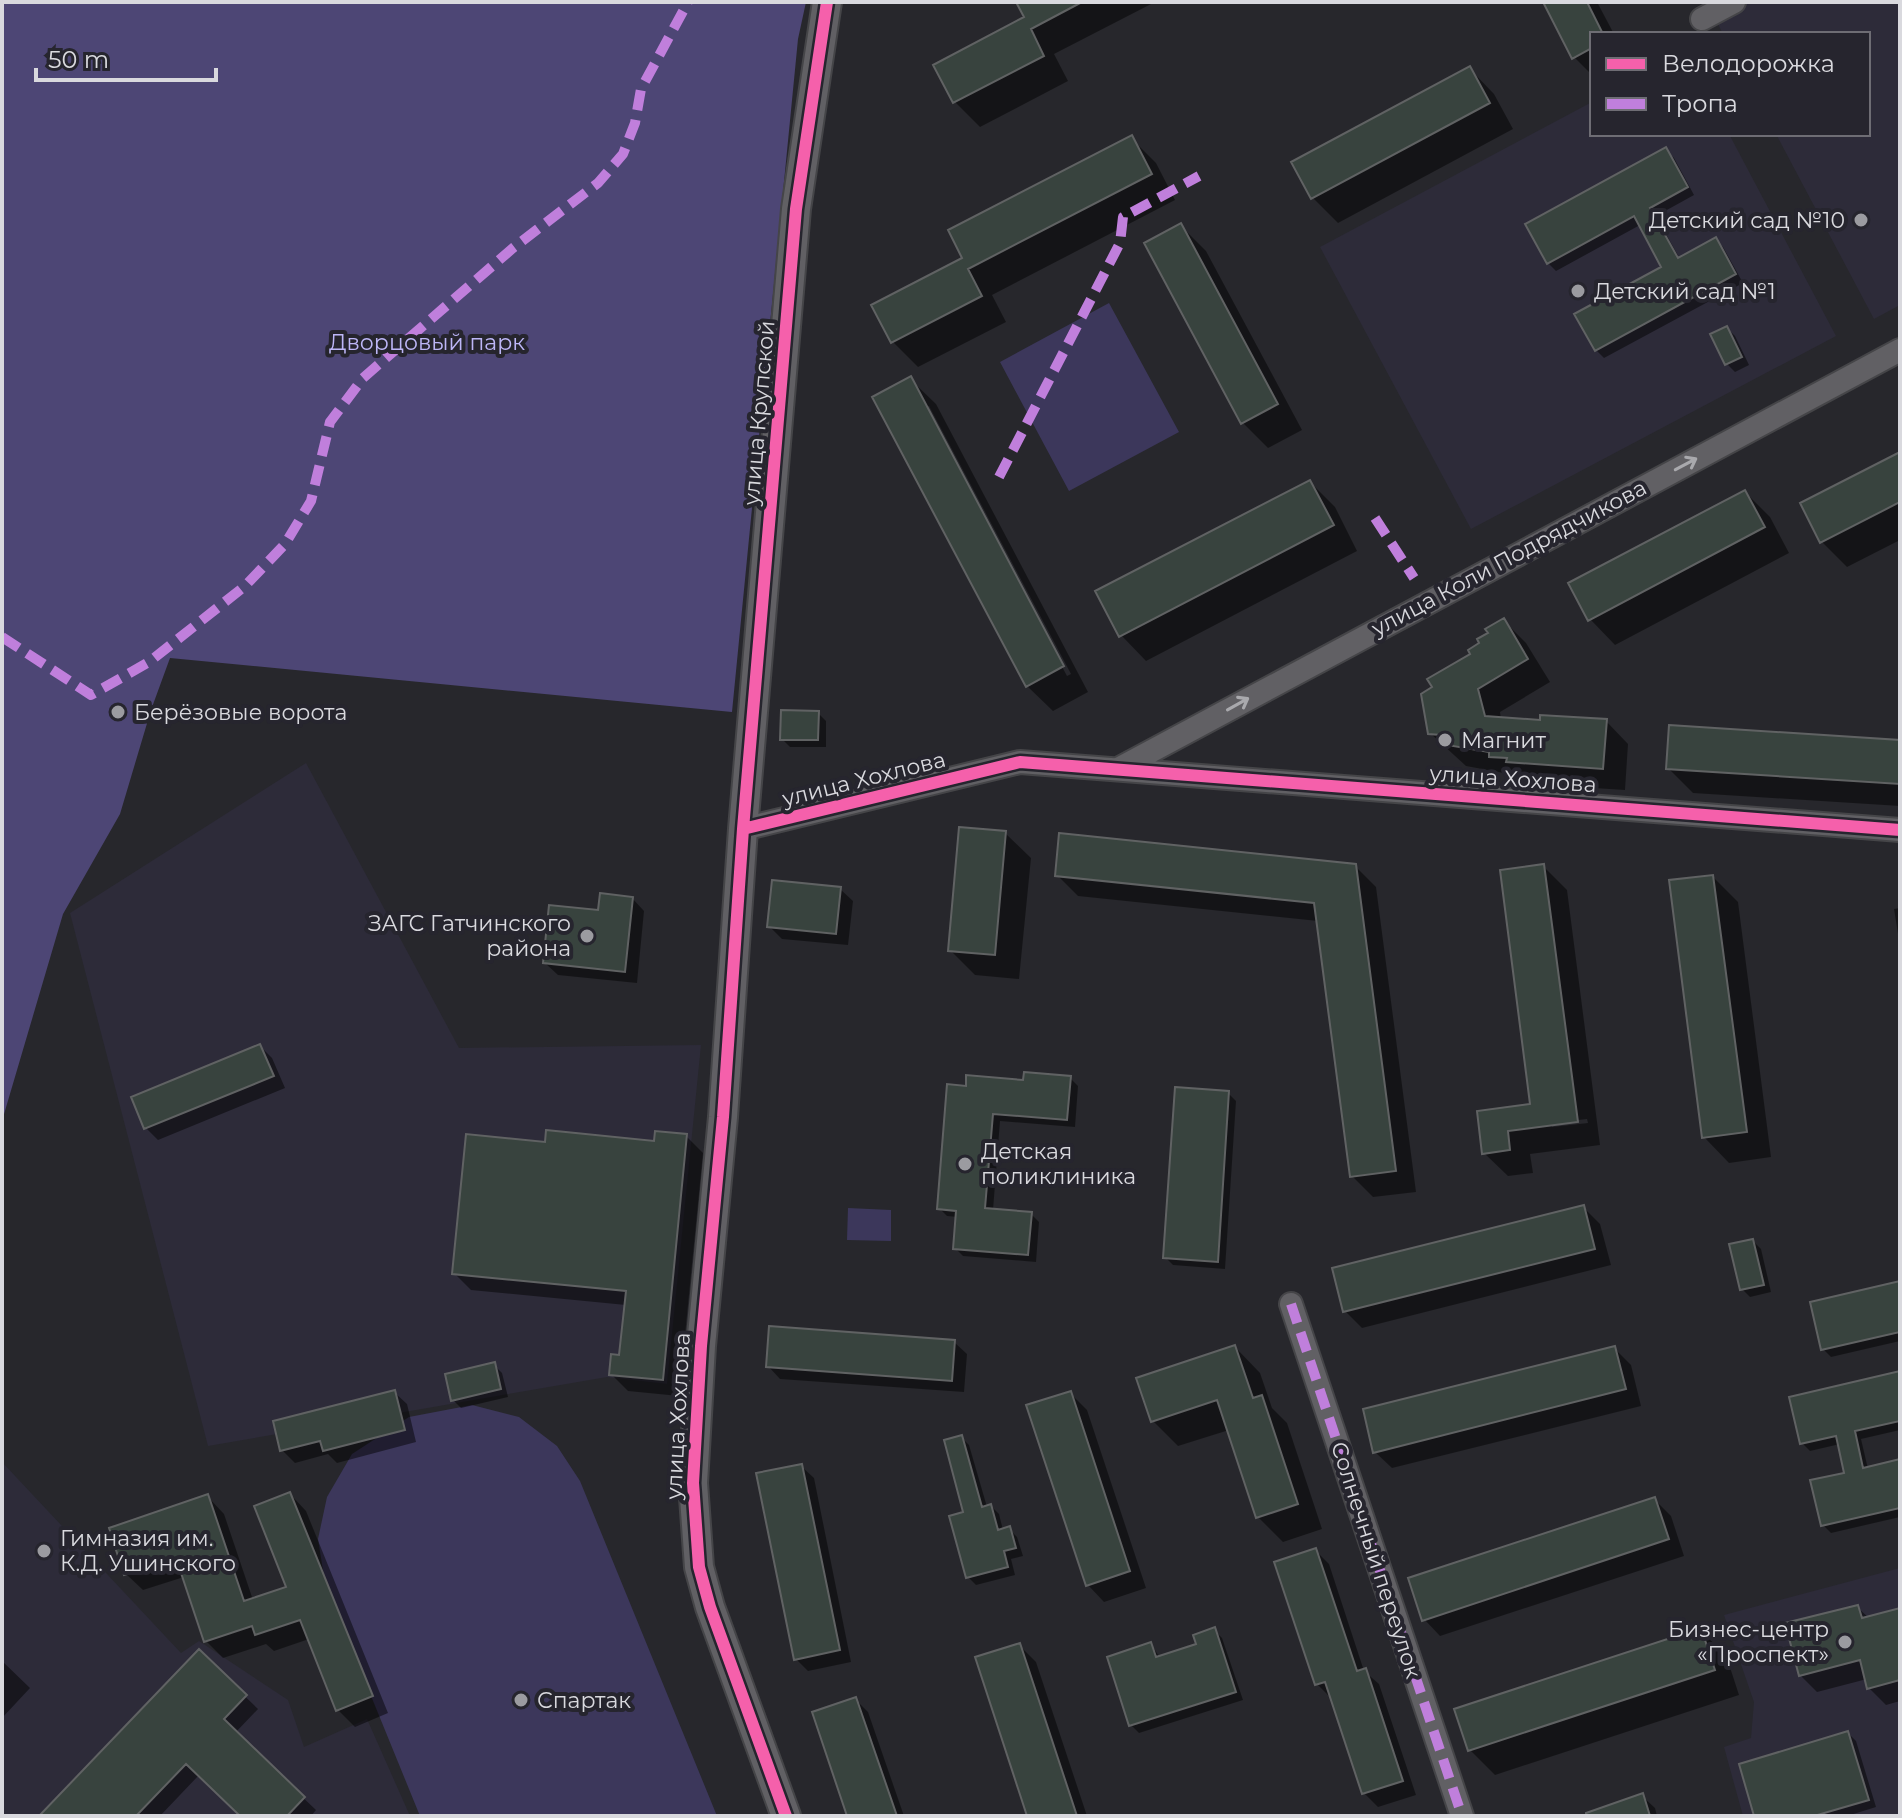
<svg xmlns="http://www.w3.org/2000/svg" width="1902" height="1818" font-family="Montserrat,sans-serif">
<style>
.built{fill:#2d2b39}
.green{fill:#3c375b}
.forest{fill:#4d4675}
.shadow{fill:#0007;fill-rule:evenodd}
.building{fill:#38433e;stroke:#606263;stroke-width:2}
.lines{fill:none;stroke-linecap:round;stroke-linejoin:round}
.minor-casing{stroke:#454548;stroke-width:26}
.tertiary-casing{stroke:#454548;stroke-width:32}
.minor{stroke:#616064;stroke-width:22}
.tertiary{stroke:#616064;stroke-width:28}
.quiet{stroke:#c07fdc;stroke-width:10;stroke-dasharray:20 10;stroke-linecap:butt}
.cycleway-casing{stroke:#26252e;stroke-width:17}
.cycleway{stroke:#f560ab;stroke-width:12}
.oneway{stroke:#a9a9ad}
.poi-dot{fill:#9b9ba0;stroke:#26252e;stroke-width:3}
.labels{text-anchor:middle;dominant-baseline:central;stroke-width:8;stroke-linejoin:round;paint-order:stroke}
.poi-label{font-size:22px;fill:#d9d9de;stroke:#26252e;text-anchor:start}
.park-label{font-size:22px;fill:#bdb6f7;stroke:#26252e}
.street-label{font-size:22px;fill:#d9d9de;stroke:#26252e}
</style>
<rect width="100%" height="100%" fill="#27272c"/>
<!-- built -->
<path class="built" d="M 1749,2 L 1900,2 L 1900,305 L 1874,319 L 1776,134 L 1868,134 L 1868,34 L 1723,34 L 1716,20 Z
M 1592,102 L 1592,134 L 1729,134 L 1836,336 L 1471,529 L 1320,247 Z
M 306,763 L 459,1048 L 701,1045 L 667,1384 L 607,1377 L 208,1446 L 70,913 Z
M 2,1462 L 181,1653 L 199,1641 L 288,1700 L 304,1747 L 367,1719 L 410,1816 L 2,1816 Z
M 1900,1568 L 1900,1816 L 1743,1816 L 1724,1747 L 1751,1738 L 1754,1702 L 1724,1615 Z"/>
<!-- green -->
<path class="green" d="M 1109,303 L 1179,432 L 1069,491 L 1000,362 Z
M 848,1208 L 891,1210 L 891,1241 L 847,1240 Z
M 472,1405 L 519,1417 L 557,1446 L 580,1481 L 717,1816 L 420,1816 L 325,1583 L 318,1539 L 327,1497 L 352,1454 L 409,1417 Z"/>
<!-- forest -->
<path class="forest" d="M 2,2 L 806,2 L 798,39 L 732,712 L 170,658 L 151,710 L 120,814 L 63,914 L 2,1121 Z"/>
<!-- shadow -->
<path class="shadow" d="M 1019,2 L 1155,2 L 1054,54 L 1068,81 L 980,127 L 955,102 L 1027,18 Z
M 1545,2 L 1597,2 L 1614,34 L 1592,34 L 1592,75 L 1574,57 Z
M 1469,68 L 1494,94 L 1513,129 L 1338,223 L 1313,198 Z
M 1131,138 L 1156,163 L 1175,200 L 992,295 L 1006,322 L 918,367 L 893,342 L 965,259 Z
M 1666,150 L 1674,158 L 1694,195 L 1656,216 L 1680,259 L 1715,239 L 1723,247 L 1743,283 L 1604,358 L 1596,350 L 1664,268 L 1640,225 L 1556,271 L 1548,263 Z
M 1181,226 L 1206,251 L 1302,430 L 1268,448 L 1243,423 Z
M 1727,328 L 1735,336 L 1749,365 L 1735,372 L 1727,364 Z
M 910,379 L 936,404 L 1088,692 L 1053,711 L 1027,686 ZM 924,406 L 929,406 L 1071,674 L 1067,676 Z
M 1900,454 L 1900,540 L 1847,567 L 1822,542 L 1803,504 Z
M 1310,482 L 1335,507 L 1357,551 L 1146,661 L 1121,635 Z
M 1745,492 L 1770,517 L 1789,553 L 1615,645 L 1590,619 Z
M 1503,620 L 1526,643 L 1550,682 L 1500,712 L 1501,719 L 1606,721 L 1628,744 L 1625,790 L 1531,784 L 1527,780 L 1514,779 L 1509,774 L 1466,766 L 1430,733 L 1472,654 Z
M 818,713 L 826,721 L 826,747 L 790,747 L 782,739 Z
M 1900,742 L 1900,806 L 1693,793 L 1668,768 Z
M 1005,833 L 1031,858 L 1019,979 L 975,975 L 950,950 Z
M 1355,866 L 1376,887 L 1416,1192 L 1373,1197 L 1352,1176 L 1318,921 L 1078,896 L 1057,875 Z
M 1543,866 L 1567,890 L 1600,1145 L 1530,1154 L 1533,1173 L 1508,1176 L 1484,1153 L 1532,1106 ZM 1587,1119 L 1588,1123 L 1552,1127 L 1552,1123 Z
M 1713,877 L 1738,902 L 1771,1157 L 1729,1163 L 1704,1137 Z
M 840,889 L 853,901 L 848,945 L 782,939 L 769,926 Z
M 632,898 L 644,911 L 637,983 L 558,975 L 545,963 Z
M 1900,908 L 1900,946 L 1894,909 Z
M 260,1046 L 272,1058 L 285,1088 L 158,1140 L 146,1128 Z
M 1070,1078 L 1078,1086 L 1075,1127 L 1000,1121 L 993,1210 L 1031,1214 L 1039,1222 L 1036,1262 L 963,1256 L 955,1248 L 958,1217 L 947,1216 L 939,1208 L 967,1088 Z
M 1228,1093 L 1236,1101 L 1225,1269 L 1173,1265 L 1165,1257 Z
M 686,1136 L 703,1153 L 679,1396 L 628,1391 L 611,1374 L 621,1357 L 626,1305 L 471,1290 L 454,1273 L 547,1144 L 656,1143 Z
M 1583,1207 L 1600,1224 L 1611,1265 L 1362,1328 L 1345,1311 Z
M 1753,1241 L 1761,1249 L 1771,1292 L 1750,1297 L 1742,1289 Z
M 1900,1283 L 1900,1341 L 1831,1357 L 1823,1349 Z
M 954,1342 L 967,1354 L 964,1392 L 780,1379 L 768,1366 Z
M 1235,1347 L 1260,1373 L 1272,1408 L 1287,1423 L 1322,1529 L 1283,1542 L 1258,1517 L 1229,1430 L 1178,1446 L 1153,1421 Z
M 1614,1348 L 1631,1365 L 1641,1406 L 1392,1468 L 1375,1452 Z
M 494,1365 L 502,1373 L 508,1397 L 461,1408 L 453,1400 Z
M 1900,1373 L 1900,1430 L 1861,1439 L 1868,1469 L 1900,1462 L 1900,1517 L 1831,1533 L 1823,1525 L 1847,1474 L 1840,1444 L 1810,1451 L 1802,1443 Z
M 394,1392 L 407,1404 L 416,1442 L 337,1463 L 328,1454 L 295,1463 L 282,1450 Z
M 1070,1393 L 1087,1410 L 1146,1588 L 1104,1602 L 1088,1585 Z
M 961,1437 L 969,1445 L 987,1507 L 991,1506 L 999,1514 L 1003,1530 L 1009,1529 L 1017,1537 L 1023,1556 L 1011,1559 L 1015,1575 L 976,1585 L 968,1577 L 952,1517 L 966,1513 Z
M 801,1466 L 814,1478 L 851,1662 L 808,1671 L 796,1659 Z
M 290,1494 L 306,1511 L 388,1713 L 355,1727 L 338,1710 L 309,1639 L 274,1651 L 266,1644 L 223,1658 L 206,1641 L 184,1577 L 143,1590 L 126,1574 L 208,1497 L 224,1514 L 253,1600 L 289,1588 Z
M 1654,1499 L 1671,1516 L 1684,1556 L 1440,1636 L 1424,1619 Z
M 1315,1550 L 1329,1564 L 1364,1671 L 1379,1684 L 1416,1795 L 1378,1807 L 1364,1793 L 1331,1698 L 1317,1684 Z
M 1857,1607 L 1869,1618 L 1900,1610 L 1900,1701 L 1886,1705 L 1869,1688 L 1867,1679 L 1817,1692 L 1800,1675 Z
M 1214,1630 L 1222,1638 L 1243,1700 L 1139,1733 L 1131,1725 L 1151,1644 L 1160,1658 L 1199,1645 Z
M 1700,1630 L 1726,1655 L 1739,1695 L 1495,1775 L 1470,1750 Z
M 1019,1645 L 1036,1662 L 1087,1816 L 1029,1816 Z
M 199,1652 L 258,1709 L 235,1733 L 316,1810 L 311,1816 L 242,1816 L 199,1775 L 160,1816 L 42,1816 Z
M 2,1661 L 30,1688 L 2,1718 Z
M 855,1699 L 868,1712 L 904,1816 L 849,1816 Z
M 1848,1733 L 1856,1741 L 1876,1807 L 1847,1816 L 1756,1816 Z
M 1642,1796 L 1655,1808 L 1657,1816 L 1590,1816 Z"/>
<!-- building -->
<path class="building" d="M 1016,2 L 1082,2 L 1031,29 L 1044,56 L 953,103 L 933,65 L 1024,17 Z
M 1543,2 L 1587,2 L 1603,34 L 1592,34 L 1592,48 L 1572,59 Z
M 1470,66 L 1490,103 L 1311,199 L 1291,162 Z
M 1132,135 L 1152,174 L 968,269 L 982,296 L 891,343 L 871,305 L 962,258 L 948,230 Z
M 1666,147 L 1688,187 L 1650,208 L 1678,258 L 1716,237 L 1736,274 L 1595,351 L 1574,314 L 1661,267 L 1634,216 L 1547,264 L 1525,224 Z
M 1181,223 L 1278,404 L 1241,424 L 1144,243 Z
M 1727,326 L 1742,357 L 1725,365 L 1710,334 Z
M 911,376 L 1064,666 L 1026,687 L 872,397 Z
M 1900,452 L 1900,502 L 1820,543 L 1800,503 Z
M 1310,480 L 1334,525 L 1119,637 L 1095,591 Z
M 1745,490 L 1765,527 L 1588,621 L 1568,583 Z
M 1504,618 L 1528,659 L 1478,689 L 1485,716 L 1540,720 L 1540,715 L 1607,719 L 1603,769 L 1506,762 L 1507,758 L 1489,757 L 1489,752 L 1441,744 L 1441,735 L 1428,734 L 1421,694 L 1432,687 L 1427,679 L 1470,654 L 1468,650 L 1479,643 L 1477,639 L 1488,633 L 1485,629 Z
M 781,710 L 819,711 L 818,740 L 780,740 Z
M 1669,725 L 1900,740 L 1900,784 L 1666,769 Z
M 959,827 L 1006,831 L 995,955 L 948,951 Z
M 1059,833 L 1356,864 L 1396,1171 L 1350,1177 L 1314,903 L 1055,876 Z
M 1544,864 L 1578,1122 L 1508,1131 L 1510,1150 L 1482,1154 L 1477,1111 L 1530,1104 L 1500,870 Z
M 1713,875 L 1747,1132 L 1702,1138 L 1669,880 Z
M 772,880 L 841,887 L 836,934 L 767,927 Z
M 600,893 L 633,897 L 625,972 L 543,963 L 549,905 L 598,910 Z
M 260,1044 L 274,1076 L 144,1129 L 131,1097 Z
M 1024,1072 L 1071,1076 L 1067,1120 L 993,1114 L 985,1208 L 1032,1212 L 1028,1255 L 953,1249 L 956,1211 L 937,1209 L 947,1084 L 966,1086 L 966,1075 L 1023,1080 Z
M 1175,1087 L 1229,1091 L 1218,1262 L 1163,1258 Z
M 546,1130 L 654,1141 L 655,1131 L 687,1134 L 663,1380 L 609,1375 L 611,1354 L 619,1355 L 626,1291 L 452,1274 L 466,1134 L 545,1142 Z
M 1584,1205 L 1595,1249 L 1343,1312 L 1332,1268 Z
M 1753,1239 L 1764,1285 L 1740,1290 L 1729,1244 Z
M 1900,1281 L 1900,1332 L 1821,1350 L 1810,1302 Z
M 769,1326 L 955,1340 L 952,1381 L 766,1367 Z
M 1235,1345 L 1253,1398 L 1262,1395 L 1298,1504 L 1256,1518 L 1217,1400 L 1151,1422 L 1136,1378 Z
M 1615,1346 L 1626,1389 L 1373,1453 L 1363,1409 Z
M 495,1362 L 501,1389 L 451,1401 L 445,1374 Z
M 1900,1371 L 1900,1421 L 1855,1431 L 1863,1468 L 1900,1459 L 1900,1508 L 1821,1526 L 1810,1480 L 1844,1473 L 1836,1436 L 1800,1444 L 1789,1397 Z
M 395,1390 L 405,1430 L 323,1451 L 320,1441 L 280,1451 L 273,1421 Z
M 1071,1391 L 1130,1571 L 1086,1586 L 1026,1405 Z
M 962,1435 L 982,1507 L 991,1504 L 998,1530 L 1010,1526 L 1016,1548 L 1004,1551 L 1008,1567 L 966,1578 L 949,1516 L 963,1512 L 944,1440 Z
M 802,1464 L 840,1650 L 794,1660 L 756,1473 Z
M 290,1492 L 373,1696 L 336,1711 L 300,1620 L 255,1635 L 252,1626 L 204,1642 L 176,1558 L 124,1575 L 109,1528 L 208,1494 L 244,1601 L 286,1587 L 254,1506 Z
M 1655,1497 L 1669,1539 L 1422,1621 L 1408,1578 Z
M 1316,1548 L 1357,1671 L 1366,1668 L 1403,1781 L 1362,1794 L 1325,1682 L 1315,1685 L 1274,1562 Z
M 1858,1605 L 1862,1618 L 1900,1608 L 1900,1680 L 1867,1689 L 1860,1660 L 1799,1676 L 1785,1623 Z
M 1215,1627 L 1236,1692 L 1129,1726 L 1107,1657 L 1151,1642 L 1156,1657 L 1196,1644 L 1193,1635 Z
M 1701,1628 L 1715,1670 L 1468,1751 L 1454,1709 Z
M 1020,1643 L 1077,1816 L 1027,1816 L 975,1657 Z
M 199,1649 L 247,1695 L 224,1719 L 305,1797 L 287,1816 L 240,1816 L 186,1764 L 136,1816 L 39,1816 Z
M 856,1697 L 897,1816 L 847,1816 L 812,1712 Z
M 1848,1731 L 1869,1800 L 1814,1816 L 1754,1816 L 1739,1764 Z
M 1643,1793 L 1650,1816 L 1586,1816 L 1586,1813 Z"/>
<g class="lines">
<!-- minor casing -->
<g class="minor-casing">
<path id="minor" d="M 1702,19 L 1734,2
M 1120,768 L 1900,350
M 743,829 L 1020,762 L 1900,830
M 1291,1304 L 1462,1816"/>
</g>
<!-- tertiary casing -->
<g class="tertiary-casing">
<path id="tertiary" d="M 786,1816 L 710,1607 L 699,1567 L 693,1483 L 701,1346 L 723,1117 L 743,829 L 796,209 L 827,2"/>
</g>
<!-- minor -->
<use href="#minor" class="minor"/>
<!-- tertiary -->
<use href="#tertiary" class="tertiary"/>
<!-- quiet -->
<path class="quiet" d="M 999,477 L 1120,243 L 1123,217 L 1199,176
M 1375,518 L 1414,578
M 2,637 L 91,695 L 149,662 L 245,586 L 285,544 L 311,501 L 330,422 L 363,378 L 513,248 L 598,183 L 623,154 L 635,123 L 641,89 L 688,2
M 1291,1304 L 1462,1816"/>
<!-- cycleway casing -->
<g class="cycleway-casing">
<path id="cycleway" d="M 743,829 L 1020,762 L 1900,830
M 786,1816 L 710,1607 L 699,1567 L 693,1483 L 701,1346 L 723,1117 L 743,829 L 796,209 L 827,2"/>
</g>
<!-- cycleway -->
<use href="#cycleway" class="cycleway"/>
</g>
<!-- one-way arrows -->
<defs><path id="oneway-shaft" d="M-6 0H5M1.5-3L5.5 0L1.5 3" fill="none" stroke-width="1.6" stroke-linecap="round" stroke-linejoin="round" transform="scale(2)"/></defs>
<g class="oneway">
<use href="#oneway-shaft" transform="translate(1686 464) rotate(-28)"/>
<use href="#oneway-shaft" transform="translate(1238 704) rotate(-29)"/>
</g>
<!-- markers -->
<g class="poi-dot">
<circle cx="1861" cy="220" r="8"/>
<circle cx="1578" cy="291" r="8"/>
<circle cx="118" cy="712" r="8"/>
<circle cx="1445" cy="740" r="8"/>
<circle cx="587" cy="936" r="8"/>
<circle cx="965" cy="1164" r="8"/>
<circle cx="44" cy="1551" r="8"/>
<circle cx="1845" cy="1642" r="8"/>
<circle cx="521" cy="1700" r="8"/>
</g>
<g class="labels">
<!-- poi labels -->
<g class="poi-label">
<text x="1845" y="220" text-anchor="end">Детский сад №10</text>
<text x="1594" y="291">Детский сад №1</text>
<text x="134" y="712">Берёзовые ворота</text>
<text x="1461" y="740">Магнит</text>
<text x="571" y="923" text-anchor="end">ЗАГС Гатчинского<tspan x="571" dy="25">района</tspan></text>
<text x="981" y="1151">Детская<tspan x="981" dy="25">поликлиника</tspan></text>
<text x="60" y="1538">Гимназия им.<tspan x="60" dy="25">К.Д. Ушинского</tspan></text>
<text x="1829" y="1629" text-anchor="end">Бизнес-центр<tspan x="1829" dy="25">«Проспект»</tspan></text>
<text x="537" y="1700">Спартак</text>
</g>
<!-- park labels -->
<g class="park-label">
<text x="427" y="342">Дворцовый парк</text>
</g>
<!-- street labels -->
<g class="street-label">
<text transform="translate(759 413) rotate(-85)">улица Крупской</text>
<text transform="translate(1509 558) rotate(-28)">улица Коли Подрядчикова</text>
<text transform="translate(864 779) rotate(-14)">улица Хохлова</text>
<text transform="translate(1513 779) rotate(4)">улица Хохлова</text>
<text transform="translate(678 1416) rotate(-87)">улица Хохлова</text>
<text transform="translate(1376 1560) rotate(72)">Солнечный переулок</text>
</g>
</g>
<!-- border -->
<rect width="1902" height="1818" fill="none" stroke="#d9d9de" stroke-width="8"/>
<!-- legend -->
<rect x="1590" y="32" width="280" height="104" fill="#26252e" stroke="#6e6d74" stroke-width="2"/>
<rect x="1606" y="58" width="40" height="12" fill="#f560ab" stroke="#6e6d74" stroke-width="2"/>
<text x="1662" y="72" font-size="24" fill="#d9d9de">Велодорожка</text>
<rect x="1606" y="98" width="40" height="12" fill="#c07fdc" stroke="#6e6d74" stroke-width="2"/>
<text x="1662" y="112" font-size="24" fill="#d9d9de">Тропа</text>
<!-- scale -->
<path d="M36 68v12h180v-12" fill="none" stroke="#d9d9de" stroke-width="4"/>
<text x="48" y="68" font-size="24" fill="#d9d9de" stroke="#26252e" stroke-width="6" paint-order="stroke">50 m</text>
</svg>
